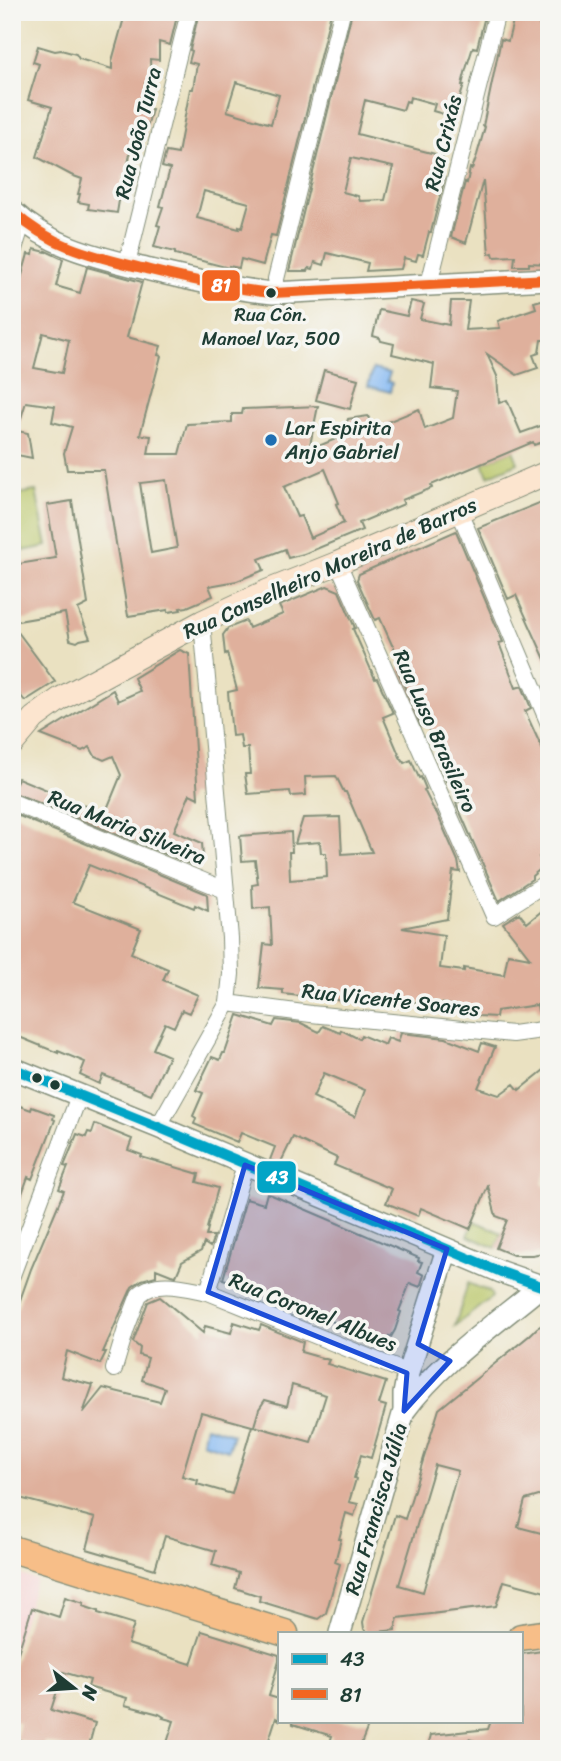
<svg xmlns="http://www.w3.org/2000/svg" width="561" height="1761" font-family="Sriracha,sans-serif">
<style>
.built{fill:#f7cfd0}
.green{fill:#b9c668;stroke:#6c824e;stroke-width:2}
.water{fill:#86b9f3;stroke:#527b94;stroke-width:2}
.building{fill:#dfb09c;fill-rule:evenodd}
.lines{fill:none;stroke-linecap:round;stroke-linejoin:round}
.minor-casing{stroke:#848f7a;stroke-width:18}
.tertiary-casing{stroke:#848f7a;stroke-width:24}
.secondary-casing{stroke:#848f7a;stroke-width:25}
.primary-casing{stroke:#848f7a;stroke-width:29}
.minor{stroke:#fff;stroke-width:16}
.tertiary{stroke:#fff;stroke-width:21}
.secondary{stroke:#fce5cf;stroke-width:23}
.primary{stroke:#f7be88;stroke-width:26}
.bus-1-casing{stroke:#f6f6f2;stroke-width:16}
.bus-2-casing{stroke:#f6f6f2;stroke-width:16}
.bus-1{stroke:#02a4c6;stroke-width:10}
.bus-2{stroke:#f26522;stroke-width:10}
.marked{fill:#1d4ed8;fill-opacity:0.2;stroke:#1d4ed8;stroke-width:5;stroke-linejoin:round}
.bus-dot{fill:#1f3d34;stroke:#f6f6f2;stroke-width:2.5}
.poi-dot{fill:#1f6fb2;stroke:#f6f6f2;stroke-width:2.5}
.labels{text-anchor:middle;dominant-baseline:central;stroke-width:7;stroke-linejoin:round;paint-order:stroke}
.bus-label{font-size:19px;fill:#1f3d34;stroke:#f6f6f2}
.street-label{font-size:21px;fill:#1f3d34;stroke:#f6f6f2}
.poi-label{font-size:21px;fill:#1f3d34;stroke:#f6f6f2;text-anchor:start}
.line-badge{stroke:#f6f6f2;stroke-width:2.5}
.badge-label{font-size:19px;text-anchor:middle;font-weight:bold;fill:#fff}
</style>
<rect width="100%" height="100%" fill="#f6f6f2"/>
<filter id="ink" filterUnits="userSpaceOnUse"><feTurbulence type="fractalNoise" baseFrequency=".0143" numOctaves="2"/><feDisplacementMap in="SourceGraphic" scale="14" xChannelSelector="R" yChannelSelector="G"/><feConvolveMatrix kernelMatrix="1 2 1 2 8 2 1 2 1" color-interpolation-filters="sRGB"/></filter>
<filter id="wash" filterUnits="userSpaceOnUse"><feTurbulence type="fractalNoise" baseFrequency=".00686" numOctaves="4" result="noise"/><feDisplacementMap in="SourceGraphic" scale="28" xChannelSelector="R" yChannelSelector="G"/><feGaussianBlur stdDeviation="1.57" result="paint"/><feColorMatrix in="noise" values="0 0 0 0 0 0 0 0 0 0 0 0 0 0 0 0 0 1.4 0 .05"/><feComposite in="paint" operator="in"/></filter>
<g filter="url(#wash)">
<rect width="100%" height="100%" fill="#eae1c1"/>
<!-- built -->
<path class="built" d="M 12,1572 L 36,1580 L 12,1658 Z"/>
<!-- green -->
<path class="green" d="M 513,450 L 518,463 L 488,476 L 483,463 Z
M 36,491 L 47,546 L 23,551 L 12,495 Z
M 474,1221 L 502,1233 L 496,1248 L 468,1236 Z
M 468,1283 L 490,1292 L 492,1297 L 455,1326 Z"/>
<!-- water -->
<path class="water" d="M 373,369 L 390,373 L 387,381 L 392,383 L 390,392 L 368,386 Z
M 206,1426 L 233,1434 L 228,1450 L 202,1442 Z"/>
<g id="blocks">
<!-- building -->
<path class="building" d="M 129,12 L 178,12 L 170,45 L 159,42 L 159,60 L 150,59 L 151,83 L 145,83 L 146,109 L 152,109 L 141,150 L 131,148 L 126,176 L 123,176 L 117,213 L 88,209 L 89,204 L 78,202 L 80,194 L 78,194 L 82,179 L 71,175 L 37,157 L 52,107 L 28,100 L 39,64 L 33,62 L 38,46 L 55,51 L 61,50 L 76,54 L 79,59 L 112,69 L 112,61 L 124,18 L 127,19 Z
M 199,12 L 331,12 L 276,236 L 271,235 L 263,265 L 241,259 L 239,268 L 229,266 L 229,268 L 175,254 L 175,252 L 154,247 L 160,226 L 157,225 L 163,207 L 160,206 L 170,169 L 162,167 L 166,152 L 178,154 L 190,89 L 193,89 L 197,64 L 189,62 L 192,51 L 190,50 ZM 236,82 L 279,95 L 271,124 L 227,111 ZM 204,191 L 249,203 L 242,228 L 239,227 L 239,229 L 197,218 Z
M 352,12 L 486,12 L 477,48 L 473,47 L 466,69 L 462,85 L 464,85 L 454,117 L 433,111 L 435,104 L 410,97 L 409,102 L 406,101 L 403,110 L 365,100 L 357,134 L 443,156 L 438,175 L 445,177 L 431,232 L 429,232 L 423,255 L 418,254 L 416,261 L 404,258 L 401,269 L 366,271 L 368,263 L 327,253 L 324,265 L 315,262 L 313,269 L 309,268 L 308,271 L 289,271 ZM 351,158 L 393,167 L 385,200 L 360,201 L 358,196 L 343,192 Z
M 514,17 L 539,23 L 539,25 L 549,27 L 549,264 L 529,263 L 529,266 L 514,266 L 515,256 L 494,257 L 493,253 L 489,254 L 483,180 L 466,243 L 451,237 L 465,182 L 467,183 L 470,168 L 472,169 L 477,155 L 485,127 L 483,126 L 501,39 L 508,41 Z
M 34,249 L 46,252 L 46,251 L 63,259 L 56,286 L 80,293 L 87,267 L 142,282 L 127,337 L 161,346 L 158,355 L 161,356 L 140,435 L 151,436 L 148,454 L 179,454 L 187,424 L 232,422 L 232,414 L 242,414 L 243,409 L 318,406 L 309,450 L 343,436 L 348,419 L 368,416 L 373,428 L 419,409 L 425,429 L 453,418 L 457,391 L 431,388 L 434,364 L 392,354 L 394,344 L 381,341 L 380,338 L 373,336 L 379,310 L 407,316 L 411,301 L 424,304 L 420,319 L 449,325 L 451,301 L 469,301 L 465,330 L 500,328 L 498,321 L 536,308 L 534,302 L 549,298 L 549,340 L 541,340 L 539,353 L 533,355 L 538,368 L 517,375 L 487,354 L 497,376 L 499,403 L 507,400 L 521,433 L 549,423 L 549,440 L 534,445 L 533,442 L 431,485 L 432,488 L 402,500 L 404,504 L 359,523 L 362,530 L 304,554 L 288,558 L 285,549 L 259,559 L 264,570 L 237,581 L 209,586 L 213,596 L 187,607 L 180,608 L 181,610 L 168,612 L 168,610 L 128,616 L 104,470 L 67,470 L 64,453 L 72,427 L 52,422 L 55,406 L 26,402 L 17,431 L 28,433 L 32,458 L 12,454 L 12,276 L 21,279 L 28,254 L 33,255 ZM 43,333 L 69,340 L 62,373 L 34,368 ZM 325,469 L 339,503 L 336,504 L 344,523 L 310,538 L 301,516 L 297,517 L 284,487 ZM 166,480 L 177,548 L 151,553 L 140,483 Z
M 324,370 L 358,379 L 350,409 L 316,400 Z
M 549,499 L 549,668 L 516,595 L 508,599 L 478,528 Z
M 72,501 L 88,604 L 78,609 L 90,638 L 80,640 L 77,642 L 70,640 L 65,613 L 12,622 L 12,565 L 56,558 L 47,505 Z
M 456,531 L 503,642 L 499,643 L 516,688 L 522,686 L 531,708 L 525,711 L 545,755 L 549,754 L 549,850 L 539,857 L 544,866 L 532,876 L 532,879 L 499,901 L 456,803 L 461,801 L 451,778 L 446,781 L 441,769 L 444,768 L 426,723 L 421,726 L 397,669 L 402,667 L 393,645 L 392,645 L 380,618 L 375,620 L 357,580 L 359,574 Z
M 327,586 L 339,591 L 355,628 L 353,629 L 375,679 L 377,678 L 393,713 L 383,717 L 400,757 L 404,763 L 411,760 L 419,778 L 421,777 L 426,789 L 424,790 L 435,812 L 436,811 L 458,861 L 460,872 L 453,871 L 447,919 L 402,928 L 444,935 L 440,968 L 464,971 L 464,968 L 504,975 L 508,954 L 530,958 L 503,923 L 519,913 L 527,923 L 549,905 L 549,1008 L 538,1011 L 537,1005 L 497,1011 L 496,1017 L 479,1016 L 470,1015 L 471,1008 L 432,1002 L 432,1004 L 406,1001 L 405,1008 L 283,994 L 283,990 L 259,988 L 264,944 L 272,945 L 270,907 L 253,909 L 252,885 L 258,884 L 255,860 L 242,861 L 240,836 L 291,832 L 292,852 L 289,852 L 290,880 L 327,877 L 326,853 L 321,853 L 320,842 L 295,844 L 303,818 L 340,817 L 342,854 L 372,852 L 346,792 L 344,792 L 336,776 L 305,777 L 306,795 L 291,796 L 290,791 L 248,794 L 245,774 L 250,774 L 248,748 L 242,748 L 240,735 L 232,736 L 228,692 L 237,690 L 227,653 L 225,654 L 223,635 L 228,628 L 246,621 L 249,628 L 283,614 L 279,606 Z
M 12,624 L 55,682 L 25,701 L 13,686 L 18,683 L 12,676 Z
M 180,650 L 189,654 L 198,798 L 190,794 L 174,831 L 202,843 L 203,857 L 196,854 L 192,865 L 12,792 L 18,778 L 105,814 L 121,775 L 113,756 L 104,760 L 95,756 L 90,747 L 82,751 L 41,735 L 113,690 L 118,701 L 140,691 L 134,678 Z
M 12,813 L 207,894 L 208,911 L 195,905 L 194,908 L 89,865 L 73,902 L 141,929 L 131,953 L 168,969 L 163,980 L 198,995 L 189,1013 L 182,1010 L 174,1027 L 165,1023 L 153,1049 L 169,1056 L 151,1094 L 103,1075 L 99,1084 L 80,1075 L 85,1062 L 58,1051 L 58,1053 L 12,1034 Z
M 238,1015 L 273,1026 L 276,1020 L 301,1023 L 319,1032 L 323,1026 L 340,1033 L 341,1030 L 359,1039 L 361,1035 L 385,1045 L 388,1038 L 398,1042 L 401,1033 L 446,1038 L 479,1051 L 482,1043 L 495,1047 L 478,1088 L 499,1095 L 514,1084 L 519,1090 L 549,1066 L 549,1167 L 542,1183 L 549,1192 L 549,1252 L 532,1255 L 513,1255 L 496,1248 L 507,1220 L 496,1216 L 488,1186 L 470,1229 L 421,1208 L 418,1216 L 386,1203 L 392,1189 L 334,1165 L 337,1158 L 293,1137 L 280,1164 L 270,1160 L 275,1147 L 241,1133 L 237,1142 L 194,1124 L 196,1118 L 193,1116 L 203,1093 L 196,1090 L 212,1057 L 220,1060 L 223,1053 L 225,1053 ZM 324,1073 L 365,1090 L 355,1117 L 313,1097 Z
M 12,1103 L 31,1110 L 32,1107 L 54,1115 L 53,1119 L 55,1120 L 32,1179 L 28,1177 L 14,1216 L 12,1216 Z
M 95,1124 L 132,1139 L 128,1150 L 142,1155 L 141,1157 L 199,1174 L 197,1182 L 218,1188 L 207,1228 L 208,1228 L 206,1236 L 214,1236 L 210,1247 L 204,1243 L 201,1251 L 182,1262 L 176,1276 L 171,1275 L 156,1269 L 156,1276 L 142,1280 L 132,1287 L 103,1352 L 106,1352 L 100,1364 L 67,1351 L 61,1377 L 93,1385 L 83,1413 L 103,1388 L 160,1402 L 165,1388 L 142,1380 L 148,1358 L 139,1355 L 140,1348 L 133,1342 L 148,1302 L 160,1297 L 203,1333 L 205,1326 L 231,1333 L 234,1322 L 259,1330 L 261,1325 L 303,1342 L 301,1352 L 329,1360 L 327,1364 L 386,1382 L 379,1404 L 386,1406 L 371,1458 L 361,1455 L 354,1478 L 356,1479 L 349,1502 L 358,1504 L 354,1516 L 346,1513 L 339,1539 L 341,1539 L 335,1562 L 340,1564 L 326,1613 L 318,1619 L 259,1601 L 260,1596 L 235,1588 L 239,1573 L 212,1565 L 216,1551 L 165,1536 L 155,1569 L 87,1549 L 95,1518 L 12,1496 L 12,1323 L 31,1269 L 64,1191 L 59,1189 L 68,1167 L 64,1166 L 77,1134 L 86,1137 L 88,1132 L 92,1133 ZM 292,1385 L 326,1395 L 311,1442 L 254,1426 L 259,1409 L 265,1400 L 287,1406 ZM 201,1412 L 252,1426 L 232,1494 L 197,1484 L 198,1480 L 182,1476 Z
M 267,1193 L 419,1258 L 418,1261 L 422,1262 L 418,1272 L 424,1275 L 420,1287 L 410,1283 L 399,1311 L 401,1312 L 395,1330 L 391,1337 L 389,1336 L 387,1341 L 356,1329 L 353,1330 L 348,1328 L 324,1318 L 325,1316 L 260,1294 L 260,1292 L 252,1289 L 252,1288 L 223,1279 L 246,1199 L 264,1204 Z
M 549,1321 L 549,1493 L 525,1500 L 518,1527 L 549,1535 L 549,1593 L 504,1581 L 496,1606 L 398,1618 L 395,1630 L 368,1633 L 364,1629 L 363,1622 L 395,1515 L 405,1519 L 439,1409 L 530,1335 L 537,1328 ZM 435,1465 L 458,1471 L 423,1592 L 399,1585 Z
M 65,1597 L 84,1603 L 83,1606 L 98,1611 L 98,1613 L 134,1624 L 128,1644 L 191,1664 L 202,1631 L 279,1655 L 279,1661 L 269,1696 L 279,1699 L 279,1720 L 276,1718 L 266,1749 L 165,1749 L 174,1721 L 163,1718 L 164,1717 L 159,1714 L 125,1705 L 127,1698 L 88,1687 L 90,1680 L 63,1672 L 51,1710 L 95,1723 L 88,1749 L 71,1749 L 45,1742 L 44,1748 L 16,1739 L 20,1723 L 12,1721 L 12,1672 L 32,1608 L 59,1617 Z
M 549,1650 L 549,1749 L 501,1749 L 469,1739 L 469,1749 L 427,1749 L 431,1735 L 488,1729 L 491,1721 L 521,1721 L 521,1654 Z
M 293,1721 L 370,1721 L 359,1749 L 328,1749 L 332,1736 L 293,1724 Z"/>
</g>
</g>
<g filter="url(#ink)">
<use href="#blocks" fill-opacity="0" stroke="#848f7a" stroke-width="2"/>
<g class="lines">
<!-- minor casing -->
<g class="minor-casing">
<path id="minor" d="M 12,255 L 23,221
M 127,264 L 189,12
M 276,279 L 342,12
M 429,284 L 497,12
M 459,511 L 549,724
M 338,563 L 494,916 L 549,881
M 12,802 L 225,890
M 228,1003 L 311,1014 L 513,1034 L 549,1029
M 158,1127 L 228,1003 L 231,974 L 230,938 L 202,622
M 245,1165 L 208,1292 L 408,1373
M 12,1275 L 79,1096
M 114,1369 L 126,1329 L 139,1295 C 155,1278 187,1288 208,1292"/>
</g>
<!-- tertiary casing -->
<g class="tertiary-casing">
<path id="tertiary" d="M 12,211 C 53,249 98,257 150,270 C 191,280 231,289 273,293 L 549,279
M 12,1068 L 158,1127 L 447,1249 L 501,1272 L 541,1286
M 404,1411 L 404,1394 L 408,1373 L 447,1249
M 340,1633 L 404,1411 C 441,1361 494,1325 541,1286"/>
</g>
<!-- secondary casing -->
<g class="secondary-casing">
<path id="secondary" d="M 12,744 L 34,718 L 60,699 L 202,622 L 268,591 L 338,563 L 549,472"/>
</g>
<!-- primary casing -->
<g class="primary-casing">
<path id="primary" d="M 12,1549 L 285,1633
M 521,1637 L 549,1633"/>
</g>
<!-- minor -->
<use href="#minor" class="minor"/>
<!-- tertiary -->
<use href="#tertiary" class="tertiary"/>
<!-- secondary -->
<use href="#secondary" class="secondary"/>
<!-- primary -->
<use href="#primary" class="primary"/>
<!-- bus-1 casing -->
<g class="bus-1-casing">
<path id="bus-1" d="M 12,1068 L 158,1127 L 447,1249 L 501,1272 L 541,1286"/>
</g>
<!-- bus-2 casing -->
<g class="bus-2-casing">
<path id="bus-2" d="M 12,211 C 53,249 98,257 150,270 C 191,280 231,289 273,293 L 549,279"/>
</g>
<!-- bus-1 -->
<use href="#bus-1" class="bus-1"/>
<!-- bus-2 -->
<use href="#bus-2" class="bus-2"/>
</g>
</g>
<!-- marked area -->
<path class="marked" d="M 245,1165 L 447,1249 L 418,1344 L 450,1361 L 404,1411 L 407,1373 L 208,1292 Z"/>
<!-- markers -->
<g class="bus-dot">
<circle cx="271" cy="293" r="6"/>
<circle cx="37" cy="1078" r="6"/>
<circle cx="55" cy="1085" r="6"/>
</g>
<circle class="poi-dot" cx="271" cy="440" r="7"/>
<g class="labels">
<!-- bus labels -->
<g class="bus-label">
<text x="271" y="314">Rua Côn.<tspan x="271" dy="24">Manoel Vaz, 500</tspan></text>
</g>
<!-- street labels -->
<g class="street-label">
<text transform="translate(138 133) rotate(-76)">Rua João Turra</text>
<text transform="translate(443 143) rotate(-76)">Rua Crixás</text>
<text transform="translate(330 568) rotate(-24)">Rua Conselheiro Moreira de Barros</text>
<text transform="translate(435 731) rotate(66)">Rua Luso Brasileiro</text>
<text transform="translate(127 827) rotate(22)">Rua Maria Silveira</text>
<text transform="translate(391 1000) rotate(6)">Rua Vicente Soares</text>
<text transform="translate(313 1312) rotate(22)">Rua Coronel Albues</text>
<text transform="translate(376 1509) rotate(-74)">Rua Francisca Júlia</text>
</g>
<!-- poi labels -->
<g class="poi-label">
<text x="285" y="428">Lar Espirita<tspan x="285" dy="24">Anjo Gabriel</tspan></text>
</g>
</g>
<g class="line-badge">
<rect x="201" y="269" width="40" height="33" rx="7" fill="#f26522"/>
<rect x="256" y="1160" width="41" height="34" rx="7" fill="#02a4c6"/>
</g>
<g class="badge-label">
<text x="221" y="292">81</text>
<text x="277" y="1184">43</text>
</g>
<!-- margin -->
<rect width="561" height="1761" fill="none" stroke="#f6f6f2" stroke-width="42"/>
<!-- legend -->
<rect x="278" y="1632" width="245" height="91" fill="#f6f6f2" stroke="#a0aca6" stroke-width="2"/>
<rect x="292" y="1654" width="35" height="10" fill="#02a4c6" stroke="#a0aca6" stroke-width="2"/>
<text x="340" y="1666" font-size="21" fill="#1f3d34">43</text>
<rect x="292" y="1689" width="35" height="10" fill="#f26522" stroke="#a0aca6" stroke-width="2"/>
<text x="340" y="1702" font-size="21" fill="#1f3d34">81</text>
<!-- north arrow -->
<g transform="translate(74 1688) rotate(107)" stroke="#f6f6f2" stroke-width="5" paint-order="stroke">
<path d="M0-5L12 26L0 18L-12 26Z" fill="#1f3d34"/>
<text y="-10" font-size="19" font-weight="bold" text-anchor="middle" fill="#1f3d34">N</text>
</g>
</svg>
